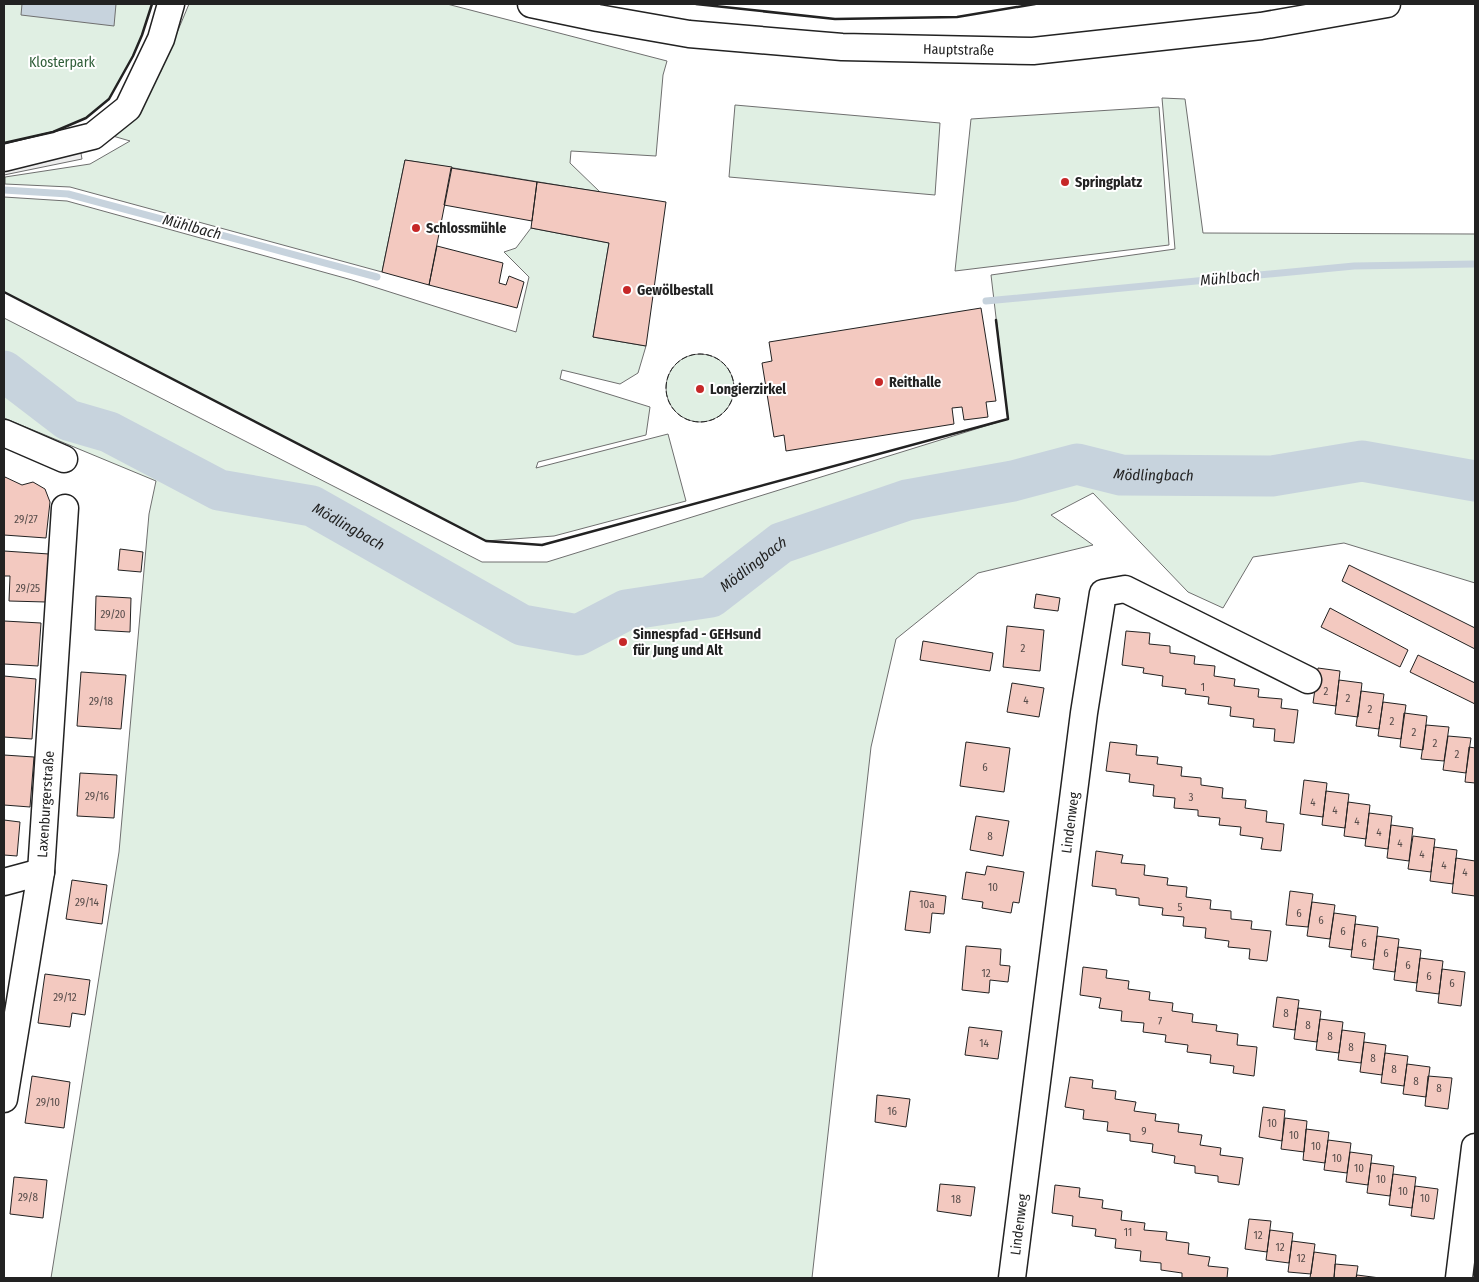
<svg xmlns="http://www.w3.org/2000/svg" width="1479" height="1282" font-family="'Fira Sans Condensed',sans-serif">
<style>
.green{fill:#e0efe3;stroke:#6f6f6f}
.parking{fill:#ededed;stroke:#6f6f6f}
.water{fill:#c7d3dd;stroke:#6f6f6f}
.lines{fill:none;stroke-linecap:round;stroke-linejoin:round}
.stream{stroke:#c7d3dd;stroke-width:7}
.river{stroke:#c7d3dd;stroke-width:41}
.building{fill:#f3c9c0;stroke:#222}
.minor-casing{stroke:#222;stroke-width:29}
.minor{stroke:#fff;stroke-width:26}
.fence{stroke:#222;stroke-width:1;stroke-dasharray:6 2.5;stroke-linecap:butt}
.wall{stroke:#222;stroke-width:2.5}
.poi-dot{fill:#c62828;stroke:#fff;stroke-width:2}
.labels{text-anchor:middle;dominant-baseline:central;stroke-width:4;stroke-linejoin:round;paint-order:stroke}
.number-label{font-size:11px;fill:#564c4a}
.street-label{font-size:14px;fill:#222;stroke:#fff}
.park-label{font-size:14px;fill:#2f5e38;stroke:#fff}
.poi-label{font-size:14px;font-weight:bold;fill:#222;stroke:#fff;text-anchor:start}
.water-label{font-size:15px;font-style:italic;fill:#222;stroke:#fff}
</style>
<rect width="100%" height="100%" fill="#fff"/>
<!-- green -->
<path class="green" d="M 4,4 L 152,4 L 142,35 L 133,56 L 109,99 L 86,118 L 53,132 L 4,143 Z
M 189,4 L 447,4 L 667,61 L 663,75 L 656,156 L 571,151 L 570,163 L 600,192 L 405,160 L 382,272 L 70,187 L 5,184 L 5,177 L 90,164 L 130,141 L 106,134 L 134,116 L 161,71 Z
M 1162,98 L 1185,99 L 1203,233 L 1475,234 L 1475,583 L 1344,543 L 1253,557 L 1223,608 L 1188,592 L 1093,493 L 1051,515 L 1093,545 L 978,573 L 896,639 L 871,747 L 812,1278 L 51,1278 L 119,852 L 149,514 L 156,481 L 4,418 L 4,318 L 482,562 L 547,562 L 1008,419 L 991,275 L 1175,249 Z
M 735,105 L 940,123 L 935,195 L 729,177 Z
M 1159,107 L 1169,245 L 955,271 L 971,119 Z
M 4,197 L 67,201 L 352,280 L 516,332 L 529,277 L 504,252 L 516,248 L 531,228 L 609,243 L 593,337 L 646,346 L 638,373 L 620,384 L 562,370 L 560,379 L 650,407 L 646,435 L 538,462 L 536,468 L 668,434 L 686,501 L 554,536 L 486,541 L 4,292 Z
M666 388a34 34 0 1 1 68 0a34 34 0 1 1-68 0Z"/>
<!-- parking -->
<path class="parking" d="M 80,148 L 82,159 L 4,175 L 4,163 Z"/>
<!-- water -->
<path class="water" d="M 22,4 L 116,4 L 114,26 L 21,15 Z"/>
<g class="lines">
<!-- stream -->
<path class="stream" d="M 4,190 L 68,194 L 377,277
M 986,301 L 1354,266 L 1475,264"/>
<!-- river -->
<path class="river" id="s1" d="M 4,371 L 68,420 L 109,432 L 219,490 L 312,506 L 522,625 L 578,635 L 626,610 L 711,597 L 781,543 L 907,500 L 1013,481 L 1077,464 L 1121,475 L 1272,476 L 1362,461 L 1475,481"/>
</g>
<!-- building -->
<path class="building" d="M 405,160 L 452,167 L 429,285 L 382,272 Z
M 451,168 L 537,182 L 532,221 L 444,205 Z
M 537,182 L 666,202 L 646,346 L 593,337 L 609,243 L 531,228 Z
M 437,246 L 503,263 L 499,283 L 506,285 L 509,276 L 524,282 L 517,308 L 429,285 Z
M 981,308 L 996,401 L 986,402 L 988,417 L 964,420 L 962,407 L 952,408 L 954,424 L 786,451 L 784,435 L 774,437 L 762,363 L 772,361 L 769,342 Z
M 5,477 L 22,485 L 33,482 L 45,489 L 50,502 L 46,538 L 4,535 L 4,479 Z
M 120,549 L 143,552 L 141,572 L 118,570 Z
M 4,551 L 49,554 L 46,602 L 9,601 L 10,576 L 4,576 Z
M 1349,565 L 1475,628 L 1475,649 L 1342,581 Z
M 1036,594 L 1060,598 L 1058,611 L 1034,608 Z
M 96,596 L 131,598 L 130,632 L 95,630 Z
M 1330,608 L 1408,650 L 1400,667 L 1321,627 Z
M 4,621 L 41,623 L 38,666 L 4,664 Z
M 1007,626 L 1044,630 L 1040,671 L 1003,667 Z
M 1126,631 L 1150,633 L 1149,644 L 1170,646 L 1170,653 L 1195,656 L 1194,664 L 1215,666 L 1214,676 L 1235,679 L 1234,686 L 1259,689 L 1258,697 L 1282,699 L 1281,708 L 1298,710 L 1294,743 L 1274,741 L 1275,729 L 1253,727 L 1254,719 L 1230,716 L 1231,707 L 1208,704 L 1209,697 L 1185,694 L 1186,689 L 1162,686 L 1163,676 L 1143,673 L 1144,668 L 1122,665 Z
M 923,641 L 993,653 L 990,671 L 920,660 Z
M 1418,655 L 1475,683 L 1475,704 L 1410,672 Z
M 1318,668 L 1340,671 L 1336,706 L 1313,703 Z
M 81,672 L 126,675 L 121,729 L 77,726 Z
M 4,676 L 36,679 L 32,739 L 4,737 Z
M 1339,680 L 1362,683 L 1358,717 L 1335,714 Z
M 1012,683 L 1044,688 L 1039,717 L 1007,712 Z
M 1361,691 L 1384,694 L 1379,729 L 1356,726 Z
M 1383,702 L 1406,705 L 1401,739 L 1378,736 Z
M 1404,713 L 1427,716 L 1423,750 L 1400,747 Z
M 1426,725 L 1449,727 L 1444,761 L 1421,759 Z
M 1448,736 L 1471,738 L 1466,773 L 1443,770 Z
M 966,742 L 1010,748 L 1004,792 L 960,786 Z
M 1110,742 L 1137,745 L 1136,755 L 1158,757 L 1157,764 L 1182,767 L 1181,776 L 1201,778 L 1201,785 L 1223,788 L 1222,798 L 1246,800 L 1245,808 L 1267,811 L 1266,822 L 1284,824 L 1281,851 L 1261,849 L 1263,838 L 1240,835 L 1241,827 L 1219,825 L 1220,818 L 1198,816 L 1198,810 L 1174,808 L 1175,798 L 1153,796 L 1154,785 L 1129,782 L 1130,774 L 1106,771 Z
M 1469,747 L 1475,748 L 1475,783 L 1465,782 Z
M 4,755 L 34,757 L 30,807 L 4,805 Z
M 80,773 L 117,775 L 114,818 L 77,816 Z
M 1304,780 L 1327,783 L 1323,817 L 1300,814 Z
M 1326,791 L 1349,794 L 1345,828 L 1322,825 Z
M 1348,802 L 1370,805 L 1366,839 L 1344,836 Z
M 1369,813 L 1392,816 L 1388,849 L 1365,846 Z
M 976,816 L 1009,821 L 1003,856 L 970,850 Z
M 4,820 L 20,822 L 17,856 L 4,855 Z
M 1391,825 L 1413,828 L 1409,861 L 1387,858 Z
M 1413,836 L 1435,839 L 1431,872 L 1408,869 Z
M 1434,847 L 1457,850 L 1453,884 L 1430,881 Z
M 1096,851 L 1123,855 L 1121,863 L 1145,865 L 1144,875 L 1168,878 L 1167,885 L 1187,887 L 1186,897 L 1211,900 L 1210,909 L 1231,911 L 1231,919 L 1252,921 L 1251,929 L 1271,931 L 1267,961 L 1249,959 L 1250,949 L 1228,947 L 1229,941 L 1205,938 L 1206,928 L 1183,926 L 1184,917 L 1162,915 L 1163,908 L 1139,905 L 1139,898 L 1116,895 L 1116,889 L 1092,886 Z
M 1456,858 L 1475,861 L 1475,896 L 1452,893 Z
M 987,866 L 1024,872 L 1019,903 L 1013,902 L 1011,913 L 982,908 L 983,902 L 962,899 L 966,872 L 985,875 Z
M 72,880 L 107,885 L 102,924 L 66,919 Z
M 910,891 L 946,896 L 944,914 L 932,913 L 930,933 L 905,930 Z
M 1290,891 L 1313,894 L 1308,927 L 1286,925 Z
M 1312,902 L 1335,905 L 1330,939 L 1307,936 Z
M 1334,913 L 1356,916 L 1352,950 L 1329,947 Z
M 1355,924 L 1378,927 L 1374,960 L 1351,957 Z
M 1377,936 L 1399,939 L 1395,972 L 1373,969 Z
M 966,946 L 1001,949 L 1000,965 L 1010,966 L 1008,982 L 990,980 L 989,993 L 962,990 Z
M 1398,947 L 1421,950 L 1417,983 L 1394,980 Z
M 1420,958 L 1443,961 L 1439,994 L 1416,991 Z
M 1083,967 L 1107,970 L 1106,978 L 1129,981 L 1128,989 L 1150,992 L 1149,1000 L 1173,1003 L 1172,1011 L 1193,1014 L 1192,1022 L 1217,1025 L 1216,1031 L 1238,1034 L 1237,1045 L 1257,1047 L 1254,1076 L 1233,1073 L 1234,1066 L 1210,1063 L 1211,1055 L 1187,1052 L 1188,1045 L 1165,1042 L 1166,1035 L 1143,1032 L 1144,1023 L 1121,1021 L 1122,1011 L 1099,1008 L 1101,998 L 1080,995 Z
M 1442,969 L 1465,972 L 1461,1006 L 1438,1003 Z
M 45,974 L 90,980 L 85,1015 L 72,1013 L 70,1027 L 38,1023 Z
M 1277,997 L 1299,1000 L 1295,1030 L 1273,1027 Z
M 1298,1008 L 1321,1011 L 1317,1042 L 1294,1039 Z
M 1320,1019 L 1343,1022 L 1339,1053 L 1316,1050 Z
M 969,1027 L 1002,1031 L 998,1059 L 965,1055 Z
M 1342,1030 L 1365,1033 L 1361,1063 L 1338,1060 Z
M 1364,1042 L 1386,1045 L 1382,1075 L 1360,1072 Z
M 1385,1053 L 1408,1056 L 1404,1086 L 1381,1083 Z
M 1407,1064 L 1430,1067 L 1426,1097 L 1403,1094 Z
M 32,1076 L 70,1082 L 64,1128 L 25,1123 Z
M 1428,1076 L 1452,1078 L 1448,1109 L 1425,1106 Z
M 1070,1077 L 1093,1080 L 1092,1088 L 1116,1091 L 1115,1099 L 1136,1102 L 1134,1111 L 1156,1114 L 1155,1121 L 1179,1124 L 1178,1132 L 1202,1135 L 1200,1145 L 1221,1148 L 1220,1155 L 1243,1158 L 1239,1185 L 1218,1182 L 1218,1176 L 1195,1173 L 1195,1166 L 1174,1163 L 1175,1156 L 1152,1152 L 1153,1144 L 1130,1141 L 1130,1134 L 1107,1131 L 1108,1122 L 1083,1119 L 1084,1110 L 1065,1107 Z
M 877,1095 L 910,1099 L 906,1127 L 875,1122 Z
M 1263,1107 L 1285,1110 L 1282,1141 L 1259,1137 Z
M 1285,1118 L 1307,1121 L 1304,1152 L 1281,1149 Z
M 1306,1129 L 1329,1132 L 1325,1163 L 1303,1160 Z
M 1328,1140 L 1351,1143 L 1347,1173 L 1324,1170 Z
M 1350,1152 L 1372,1155 L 1368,1185 L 1346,1182 Z
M 1371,1163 L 1394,1166 L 1390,1196 L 1367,1193 Z
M 1393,1174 L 1416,1177 L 1412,1208 L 1389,1205 Z
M 14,1177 L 47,1180 L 43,1218 L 10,1214 Z
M 940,1184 L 975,1187 L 971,1216 L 937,1211 Z
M 1055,1185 L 1080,1188 L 1079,1197 L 1103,1200 L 1102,1208 L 1122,1211 L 1121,1220 L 1145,1223 L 1144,1230 L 1167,1232 L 1166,1240 L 1189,1243 L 1188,1254 L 1210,1257 L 1208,1266 L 1228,1268 L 1227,1278 L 1182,1278 L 1182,1273 L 1161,1270 L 1161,1263 L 1140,1261 L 1141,1251 L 1115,1248 L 1116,1239 L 1095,1236 L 1096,1229 L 1072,1226 L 1073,1216 L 1052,1213 Z
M 1415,1186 L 1438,1189 L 1434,1219 L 1411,1216 Z
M 1249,1219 L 1271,1221 L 1267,1252 L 1245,1249 Z
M 1270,1230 L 1293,1233 L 1289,1263 L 1266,1260 Z
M 1292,1241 L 1315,1244 L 1311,1274 L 1288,1272 Z
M 1314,1252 L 1336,1255 L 1334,1278 L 1310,1278 Z
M 1335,1264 L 1358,1266 L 1356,1278 L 1334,1278 Z
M 1357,1275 L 1380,1278 L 1356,1278 Z"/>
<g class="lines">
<!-- minor casing -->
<g class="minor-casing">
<g id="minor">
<path id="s2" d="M 531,4 L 598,18 L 689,34 L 842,47 L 1033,51 L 1261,26 L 1387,4"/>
<path d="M 4,158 L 93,136 L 128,108 L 161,39 L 171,4"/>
<path d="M 4,433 L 64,459"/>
<path d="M 4,882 L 41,872"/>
<path id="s3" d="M 4,1099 L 41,872 L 65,508"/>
<path id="s4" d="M 1012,1278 L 1084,713 L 1103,593 L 1125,589 L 1308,680"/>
<path d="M 1459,1278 L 1475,1147"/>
</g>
</g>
<!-- minor -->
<use href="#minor" class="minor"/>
<!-- fence -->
<path class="fence" d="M666 388a34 34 0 1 1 68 0a34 34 0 1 1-68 0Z"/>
<!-- wall -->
<path class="wall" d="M 696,4 L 835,19 L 957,17 L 1035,4
M 4,143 L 53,132 L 86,118 L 109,99 L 133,56 L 142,35 L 152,4
M 4,292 L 486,541 L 542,545 L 1008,419 L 996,320"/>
</g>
<!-- markers -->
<g class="poi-dot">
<circle cx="1065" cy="182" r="5"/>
<circle cx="416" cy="228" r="5"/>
<circle cx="627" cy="290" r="5"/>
<circle cx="879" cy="382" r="5"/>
<circle cx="700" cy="389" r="5"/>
<circle cx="623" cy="642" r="5"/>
</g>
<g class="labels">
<!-- number labels -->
<g class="number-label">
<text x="26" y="519">29/27</text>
<text x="28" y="588">29/25</text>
<text x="113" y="614">29/20</text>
<text x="1023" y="648">2</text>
<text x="1203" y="687">1</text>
<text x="1326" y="691">2</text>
<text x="1348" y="698">2</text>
<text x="1026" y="700">4</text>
<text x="101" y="701">29/18</text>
<text x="1370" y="709">2</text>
<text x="1392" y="721">2</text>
<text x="1414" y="732">2</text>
<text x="1435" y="743">2</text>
<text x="1457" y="754">2</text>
<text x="985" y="767">6</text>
<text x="97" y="796">29/16</text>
<text x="1191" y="797">3</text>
<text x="1313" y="802">4</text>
<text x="1335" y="810">4</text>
<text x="1357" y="821">4</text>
<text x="1379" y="832">4</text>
<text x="990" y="836">8</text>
<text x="1400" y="843">4</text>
<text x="1422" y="854">4</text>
<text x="1444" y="865">4</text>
<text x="1465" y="872">4</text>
<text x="993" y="887">10</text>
<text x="87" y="902">29/14</text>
<text x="927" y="904">10a</text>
<text x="1180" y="907">5</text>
<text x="1299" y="913">6</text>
<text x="1321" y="920">6</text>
<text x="1343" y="931">6</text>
<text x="1364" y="943">6</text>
<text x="1386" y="953">6</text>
<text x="1408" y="965">6</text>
<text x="986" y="973">12</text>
<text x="1429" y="976">6</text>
<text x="1452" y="983">6</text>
<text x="65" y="997">29/12</text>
<text x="1286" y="1013">8</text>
<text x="1160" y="1021">7</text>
<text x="1308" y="1025">8</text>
<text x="1330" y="1036">8</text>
<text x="984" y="1043">14</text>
<text x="1351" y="1047">8</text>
<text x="1373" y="1058">8</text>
<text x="1394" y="1069">8</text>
<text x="1416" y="1081">8</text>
<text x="1439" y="1088">8</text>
<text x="48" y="1102">29/10</text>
<text x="892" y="1111">16</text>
<text x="1272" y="1123">10</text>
<text x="1144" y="1131">9</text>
<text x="1294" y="1135">10</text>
<text x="1316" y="1146">10</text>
<text x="1337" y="1158">10</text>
<text x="1359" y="1168">10</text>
<text x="1381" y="1179">10</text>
<text x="1403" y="1191">10</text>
<text x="28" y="1197">29/8</text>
<text x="1425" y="1198">10</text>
<text x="956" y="1199">18</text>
<text x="1128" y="1232">11</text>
<text x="1258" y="1235">12</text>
<text x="1280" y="1247">12</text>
<text x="1301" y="1258">12</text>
</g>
<!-- street labels -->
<g class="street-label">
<text stroke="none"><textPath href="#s2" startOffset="431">Hauptstraße</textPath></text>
<text stroke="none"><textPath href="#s3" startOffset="298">Laxenburgerstraße</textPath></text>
<text stroke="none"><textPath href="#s4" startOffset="459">Lindenweg</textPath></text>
<text stroke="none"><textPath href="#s4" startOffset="54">Lindenweg</textPath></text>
</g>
<!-- park labels -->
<g class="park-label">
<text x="62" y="62">Klosterpark</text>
</g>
<!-- poi labels -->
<g class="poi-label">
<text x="1075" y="182">Springplatz</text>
<text x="426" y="228">Schlossmühle</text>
<text x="637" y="290">Gewölbestall</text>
<text x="889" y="382">Reithalle</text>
<text x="710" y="389">Longierzirkel</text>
<text x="633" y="634">Sinnespfad - GEHsund<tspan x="633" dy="16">für Jung und Alt</tspan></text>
</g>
<!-- water labels -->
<g class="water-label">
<text transform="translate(192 227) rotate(15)">Mühlbach</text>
<text transform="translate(1230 278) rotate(-5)">Mühlbach</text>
<text stroke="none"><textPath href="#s1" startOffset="1254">Mödlingbach</textPath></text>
<text stroke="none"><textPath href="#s1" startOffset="384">Mödlingbach</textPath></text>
<text stroke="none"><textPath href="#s1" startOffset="834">Mödlingbach</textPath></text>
</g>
</g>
<!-- border -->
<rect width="1479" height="1282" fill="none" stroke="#222222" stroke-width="10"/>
</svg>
